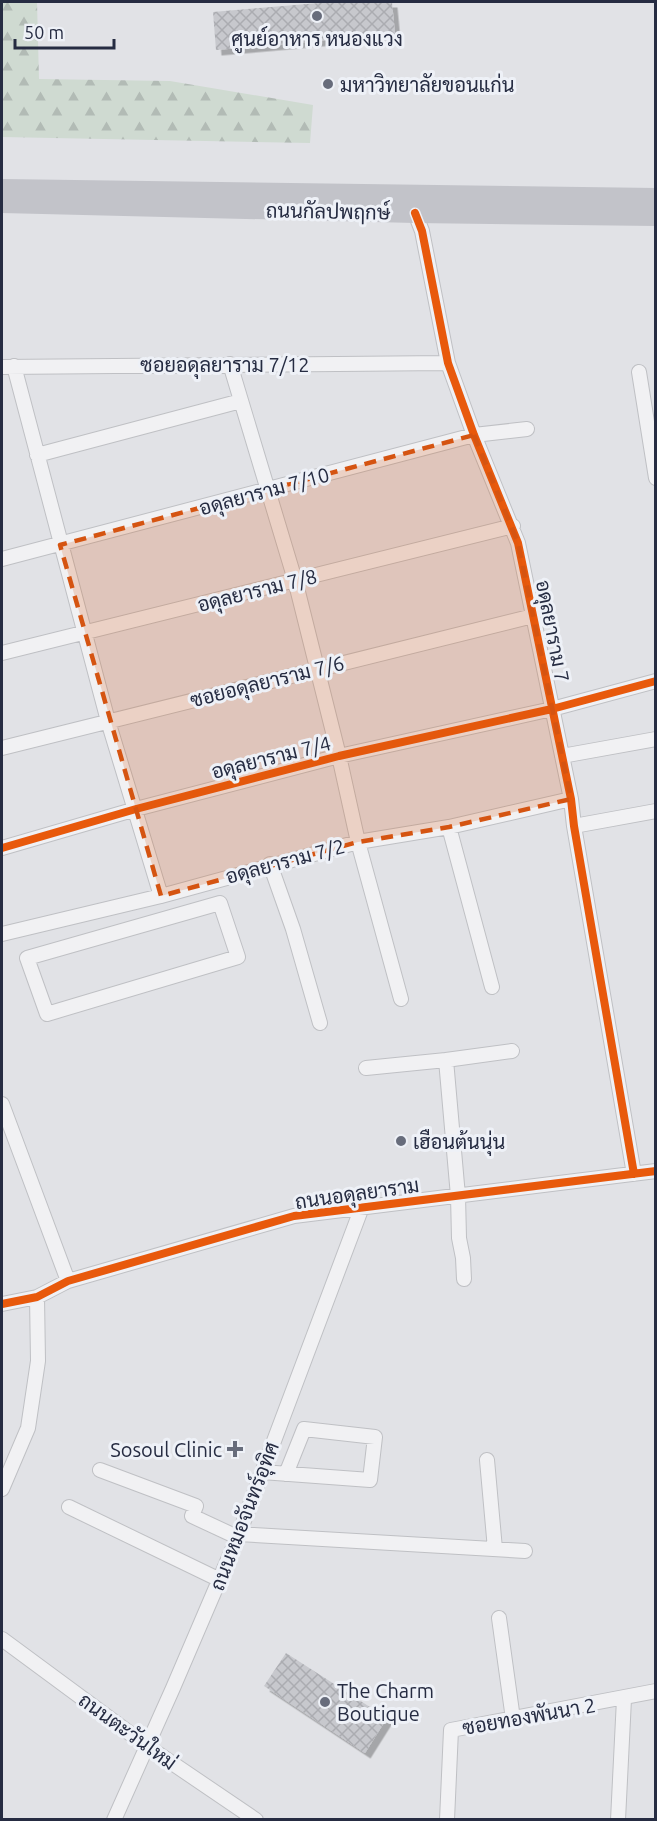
<svg xmlns="http://www.w3.org/2000/svg" width="657" height="1821" font-family="Ubuntu,Sarabun,sans-serif">
<style>
.forest{fill:url(#forest-firs)}
.building{fill:url(#building-cross-hatch);filter:url(#shadow)}
.lines{fill:none;stroke-linecap:round;stroke-linejoin:round}
.street-casing{stroke:#bfc0c4;stroke-width:16}
.street{stroke:#f1f1f3;stroke-width:14}
.secondary{stroke:#c2c3c9;stroke-width:20}
.cycleway-casing{stroke:#eef1f7;stroke-width:11}
.cycleway{stroke:#e8590c;stroke-width:8}
.marked{fill:#d55411;fill-opacity:0.2;stroke:#d55411;stroke-width:4.5;stroke-dasharray:12 8;stroke-linejoin:round}
.poi-dot{fill:#676c7b;stroke:#eef1f7;stroke-width:2}
.labels{text-anchor:middle;dominant-baseline:central;stroke-width:6;stroke-linejoin:round;paint-order:stroke}
.poi-label{font-size:20px;fill:#262c42;stroke:#eef1f7;text-anchor:start}
.street-label{font-size:20px;fill:#262c42;stroke:#eef1f7}
</style>
<defs>
<pattern id="forest-firs" width="22" height="20" patternUnits="userSpaceOnUse" patternTransform="scale(1.5)"><rect width="22" height="20" fill="#cfdad1"/><path d="M5 1l3.5 6h-7zM16 11l3.5 6h-7z" fill="#b2bbb5"/></pattern>
<pattern id="building-cross-hatch" width="8" height="8" patternUnits="userSpaceOnUse" patternTransform="scale(1.5)"><rect width="8" height="8" fill="#c7c8cd"/><path d="M0 0l8 8M0 8l8-8" fill="none" stroke="#abacb1"/></pattern>
<filter id="shadow"><feDropShadow dx="5.5" dy="5.5" stdDeviation="0" flood-color="#0004"/></filter>
</defs>
<rect width="100%" height="100%" fill="#e1e2e6"/>
<!-- forest -->
<path class="forest" d="M 2,2 L 37,2 L 39,79 L 170,81 L 313,105 L 310,143 L 2,137 Z"/>
<!-- building -->
<path class="building" d="M 331,2 L 392,2 L 395,34 L 216,50 L 213,12 Z
M 286,1653 L 387,1718 L 365,1753 L 264,1686 Z"/>
<g class="lines">
<!-- street casing -->
<g class="street-casing">
<path id="street" d="M 415,213 L 422,231 L 448,363 L 474,435 L 518,543 L 571,799 L 574,826 L 634,1174
M 230,364 L 295,580 L 339,756 L 358,842 L 401,999
M 14,366 L 108,721 L 161,896
M 2,367 L 448,363
M 639,372 L 656,478
M 37,455 L 241,401
M 2,559 L 474,435 L 527,429
M 2,653 L 513,526
M 2,748 L 533,616
M 562,756 L 656,739
M 574,826 L 656,811
M 449,827 L 492,987
M 2,848 L 136,809 L 339,756 L 552,709 L 656,681
M 270,864 L 293,929 L 320,1023
M 220,903 L 238,957 L 47,1014 L 27,958 Z
M 2,934 L 161,896 L 358,842 L 449,827 L 571,799
M 446,1060 L 512,1051
M 366,1068 L 446,1060 L 458,1196 L 459,1238 L 463,1258 L 464,1279
M 2,1104 L 68,1281
M 2,1304 L 37,1297 L 68,1281 L 294,1216 L 656,1171
M 487,1460 L 495,1549
M 100,1470 L 196,1506 L 192,1516 L 237,1537
M 262,1472 L 370,1480 L 375,1437 L 304,1429 L 286,1474
M 2,1489 L 28,1428 L 38,1361 L 37,1297
M 69,1507 L 220,1580
M 239,1534 L 525,1551
M 499,1618 L 513,1719
M 2,1639 L 147,1746 L 256,1820
M 114,1820 L 173,1688 L 239,1534 L 362,1207
M 447,1820 L 451,1730 L 656,1691
M 618,1820 L 624,1699"/>
</g>
<!-- street -->
<use href="#street" class="street"/>
<!-- secondary -->
<path class="secondary" d="M 2,189 L 656,198
M 2,203 L 415,213 L 656,216"/>
<!-- cycleway casing -->
<g class="cycleway-casing">
<path id="cycleway" d="M 415,213 L 422,231 L 448,363 L 474,435 L 518,543 L 571,799 L 574,826 L 634,1174
M 2,848 L 136,809 L 339,756 L 552,709 L 656,681
M 2,1304 L 37,1297 L 68,1281 L 294,1216 L 656,1171"/>
</g>
<!-- cycleway -->
<use href="#cycleway" class="cycleway"/>
</g>
<!-- marked area -->
<path class="marked" d="M 474,435 L 518,543 L 571,799 L 449,827 L 358,842 L 161,896 L 60,545 Z"/>
<!-- markers -->
<g class="poi-dot">
<circle cx="317" cy="16" r="6"/>
<circle cx="328" cy="84" r="6"/>
<circle cx="401" cy="1141" r="6"/>
<path d="M232 1440h6v6h6v6h-6v6h-6v-6h-6v-6h6z"/>
<circle cx="325" cy="1702" r="6"/>
</g>
<g class="labels">
<!-- poi labels -->
<g class="poi-label">
<text x="317" y="38" text-anchor="middle">ศูนย์อาหาร หนองแวง</text>
<text x="340" y="84">มหาวิทยาลัยขอนแก่น</text>
<text x="413" y="1141">เฮือนต้นนุ่น</text>
<text x="222" y="1449" text-anchor="end">Sosoul Clinic</text>
<text x="337" y="1690">The Charm<tspan x="337" dy="23">Boutique</tspan></text>
</g>
<!-- street labels -->
<g class="street-label">
<text transform="translate(328 211) rotate(1)">ถนนกัลปพฤกษ์</text>
<text x="225" y="364">ซอยอดุลยาราม 7/12</text>
<text transform="translate(264 491) rotate(-15)">อดุลยาราม 7/10</text>
<text transform="translate(257 590) rotate(-14)">อดุลยาราม 7/8</text>
<text transform="translate(553 631) rotate(79)">อดุลยาราม 7</text>
<text transform="translate(267 681) rotate(-14)">ซอยอดุลยาราม 7/6</text>
<text transform="translate(271 757) rotate(-14)">อดุลยาราม 7/4</text>
<text transform="translate(285 861) rotate(-15)">อดุลยาราม 7/2</text>
<text transform="translate(357 1193) rotate(-8)">ถนนอดุลยาราม</text>
<text transform="translate(244 1516) rotate(-69)">ถนนหมอจันทร์อุทิศ</text>
<text transform="translate(529 1716) rotate(-10)">ซอยทองพันนา 2</text>
<text transform="translate(128 1731) rotate(36)">ถนนตะวันใหม่</text>
</g>
</g>
<!-- border -->
<rect width="657" height="1821" fill="none" stroke="#262c42" stroke-width="6"/>
<!-- scale -->
<path d="M15 39v9h99v-9" fill="none" stroke="#262c42" stroke-width="3"/>
<text x="24" y="39" font-size="18" fill="#262c42" stroke="#eef1f7" stroke-width="4.5" paint-order="stroke">50 m</text>
</svg>
